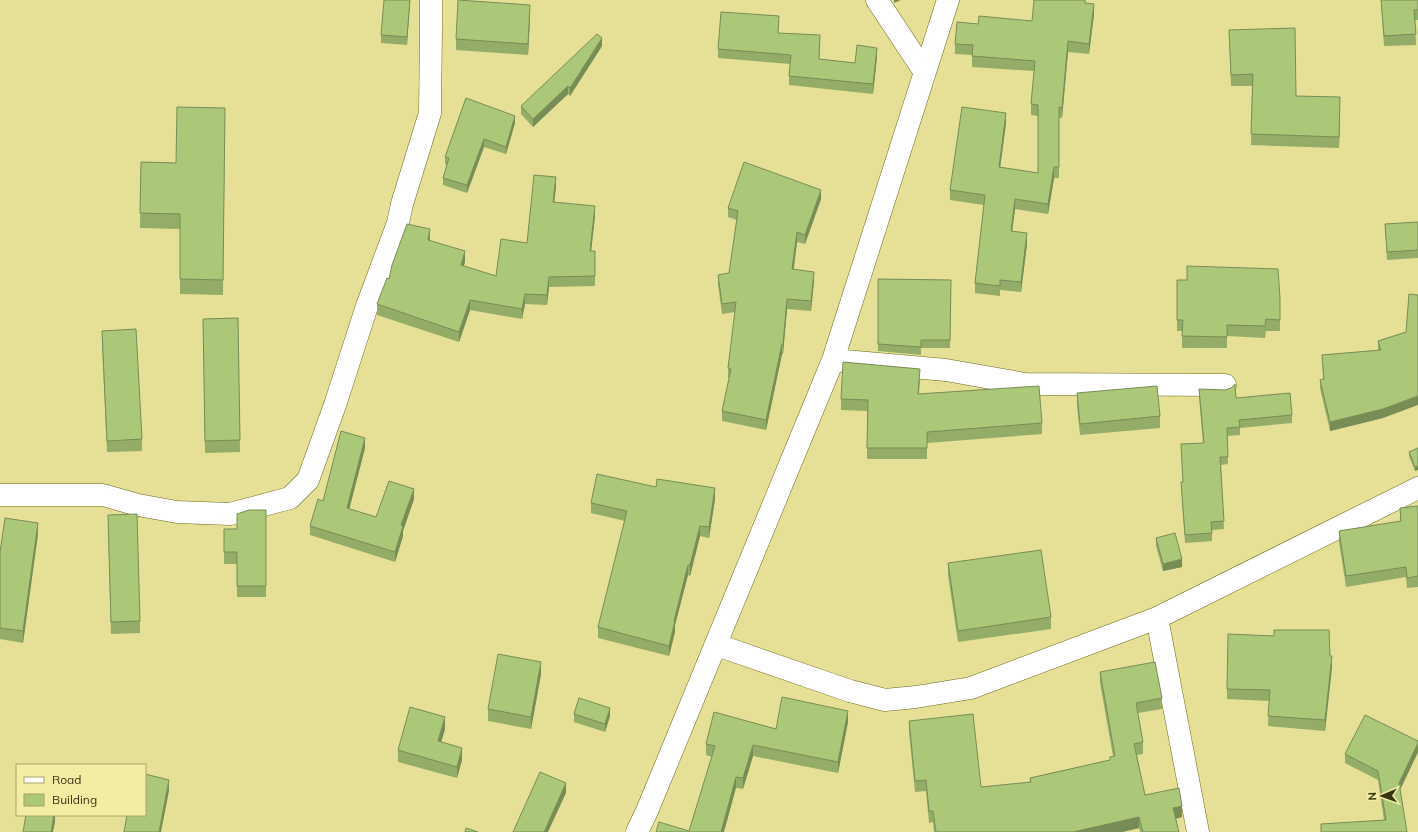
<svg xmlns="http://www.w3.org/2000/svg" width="1418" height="832" font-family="Mulish,sans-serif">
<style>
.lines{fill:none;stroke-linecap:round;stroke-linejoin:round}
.minor-casing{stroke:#6e691c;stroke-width:23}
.tertiary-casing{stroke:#6e691c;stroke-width:23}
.minor{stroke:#fff;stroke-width:22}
.tertiary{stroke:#fff;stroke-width:22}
.wall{fill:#93ac68}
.shaded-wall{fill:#788c55}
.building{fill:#abc879;stroke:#788c55}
</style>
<rect width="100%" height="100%" fill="#e5e095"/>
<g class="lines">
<!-- minor casing -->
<g class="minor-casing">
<path id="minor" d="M 833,360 L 946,370 L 1025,384 L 1225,385
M 0,495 L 103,495 L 138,505 L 177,512 L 230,514 L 290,498 L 308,480 L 335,405 L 367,306 L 398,223 L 402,204 L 430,113 L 431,29 L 431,0
M 1157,618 L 1198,832
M 717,645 L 850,691 L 885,700 L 916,697 L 971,688 L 1157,618 L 1418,488
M 637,832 L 647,811 L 833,360 L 948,0"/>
</g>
<!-- tertiary casing -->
<g class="tertiary-casing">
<path id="tertiary" d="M 877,0 L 924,71"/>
</g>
<!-- minor -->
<use href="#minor" class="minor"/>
<!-- tertiary -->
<use href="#tertiary" class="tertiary"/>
</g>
<!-- wall -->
<path class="wall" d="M 410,0 L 407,45 L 381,43 L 381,35 Z
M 1381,0 L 1418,0 L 1418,20 L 1415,20 L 1416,45 L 1384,46 Z
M 1086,3 L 1094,14 L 1089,54 L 1068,52 L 1062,118 L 1059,118 L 1059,178 L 1054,178 L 1048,214 L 1015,209 L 1012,231 L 1027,244 L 1021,292 L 1000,290 L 1000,296 L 975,293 L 975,283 L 984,205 L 950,200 L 950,190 L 1006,123 L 1000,167 L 1038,173 L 1038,116 L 1031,115 L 1031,104 L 1034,71 L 972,67 L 972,55 L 955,54 L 955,44 L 978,24 L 1032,21 Z
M 530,16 L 528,55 L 456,50 L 456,39 Z
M 779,26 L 778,33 L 820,45 L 819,59 L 855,63 L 877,57 L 873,94 L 789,85 L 789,76 L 790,64 L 718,58 L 718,49 Z
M 1229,30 L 1296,96 L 1340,109 L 1339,148 L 1251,145 L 1252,86 L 1231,86 Z
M 602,46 L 570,96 L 568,94 L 533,127 L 521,114 L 521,106 Z
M 225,108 L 223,295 L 180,294 L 180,229 L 140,228 L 141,162 L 176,163 Z
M 515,123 L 506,154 L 484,147 L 467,193 L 443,185 L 443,178 L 447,165 L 445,164 L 445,157 Z
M 556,187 L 554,202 L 595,216 L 591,251 L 595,251 L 595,286 L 549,287 L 547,305 L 525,304 L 522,319 L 470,310 L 459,342 L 377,315 L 377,304 L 389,279 L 430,239 L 430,241 L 465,262 L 463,266 L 496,276 L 527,243 Z
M 821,199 L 805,244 L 797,242 L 794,269 L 814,281 L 811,311 L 787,309 L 783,354 L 782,354 L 766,430 L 722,421 L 722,411 L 729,378 L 728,378 L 728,368 L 735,312 L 722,314 L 718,284 L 718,275 L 729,273 L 737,220 L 728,217 L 728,208 Z
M 1418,222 L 1418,258 L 1387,260 L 1385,224 Z
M 878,279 L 951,280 L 950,348 L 921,348 L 921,355 L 878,351 Z
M 1177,280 L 1280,309 L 1280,331 L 1266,331 L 1265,338 L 1227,336 L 1227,348 L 1182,348 L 1182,331 L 1177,331 Z
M 1418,295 L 1383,418 L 1330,431 L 1320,388 L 1320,380 L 1323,379 L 1322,355 L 1378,350 L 1378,341 L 1406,332 Z
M 238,318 L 240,452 L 205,453 L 203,319 Z
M 102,331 L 142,439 L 142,451 L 107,452 L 102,343 Z
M 920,380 L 919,394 L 1042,423 L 1042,434 L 927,443 L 927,459 L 867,459 L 867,411 L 841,410 L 841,399 Z
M 1199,389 L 1236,398 L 1292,415 L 1292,423 L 1240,428 L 1240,435 L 1227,436 L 1228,464 L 1221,465 L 1224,529 L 1212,530 L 1212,541 L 1185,543 L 1181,482 L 1182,482 L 1203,443 L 1199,397 Z
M 1077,393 L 1160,416 L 1160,428 L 1080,435 L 1077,405 Z
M 365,448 L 349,509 L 376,517 L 414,499 L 403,531 L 403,536 L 395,562 L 310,535 L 310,526 L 323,501 Z
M 1418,448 L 1415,471 L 1409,456 L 1409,452 Z
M 656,487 L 715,499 L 709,538 L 700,536 L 690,576 L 688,575 L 675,625 L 675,632 L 669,656 L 598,638 L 598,627 L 625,521 L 591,513 L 591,503 Z
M 1418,506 L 1418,587 L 1407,588 L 1406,577 L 1346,587 L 1339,542 L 1339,531 L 1400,521 L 1400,508 Z
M 266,510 L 266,597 L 237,597 L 237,564 L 224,564 L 224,529 L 237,529 Z
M 108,526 L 140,621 L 140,633 L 111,634 Z
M 38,534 L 23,643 L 0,639 L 0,552 Z
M 1156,538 L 1182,567 L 1163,571 L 1156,546 Z
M 948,563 L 1051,617 L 1051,629 L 958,642 L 948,575 Z
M 1330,656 L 1332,667 L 1325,731 L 1268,726 L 1269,701 L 1227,699 L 1227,689 Z
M 1100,672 L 1162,698 L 1162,709 L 1138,713 L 1143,742 L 1143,754 L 1137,755 L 1145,795 L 1182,817 L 1176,819 L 1179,832 L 1140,832 L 1139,828 L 1122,832 L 934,832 L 933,822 L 929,823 L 926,791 L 915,792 L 909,732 L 909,721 L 981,787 L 1030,783 L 1030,778 L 1110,760 L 1110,757 L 1113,756 L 1100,683 Z
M 541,674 L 531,729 L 488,721 L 488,709 Z
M 574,714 L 610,716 L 605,732 L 574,722 Z
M 848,722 L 838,773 L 753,756 L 743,789 L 736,788 L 689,831 L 712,757 L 706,755 L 706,744 L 776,729 Z
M 445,729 L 441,742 L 462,760 L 457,778 L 398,762 L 398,750 Z
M 1418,743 L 1418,752 L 1400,790 L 1407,832 L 1321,832 L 1321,824 L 1384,820 L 1378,780 L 1345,763 L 1345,754 Z"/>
<!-- shaded-wall -->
<path class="shaded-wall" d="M 410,0 L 407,45 L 407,37 Z
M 894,0 L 901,0 L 894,3 Z
M 1094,4 L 1094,14 L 1089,54 L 1089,44 Z
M 530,5 L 530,16 L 528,55 L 528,44 Z
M 602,38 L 602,46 L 570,96 L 570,88 Z
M 1068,41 L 1068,52 L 1062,118 L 1062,108 Z
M 877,48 L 877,57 L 873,94 L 873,84 Z
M 568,86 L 568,94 L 533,127 L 533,119 Z
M 1340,97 L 1340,109 L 1339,148 L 1339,137 Z
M 1006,113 L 1006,123 L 999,177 L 999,167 Z
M 515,116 L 515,123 L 506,154 L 506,147 Z
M 484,139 L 484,147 L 467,193 L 467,185 Z
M 1054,167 L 1054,178 L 1048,214 L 1048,204 Z
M 556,177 L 556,187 L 553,212 L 553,202 Z
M 821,190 L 821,199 L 805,244 L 805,235 Z
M 1015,199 L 1015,209 L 1011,241 L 1011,231 Z
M 595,206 L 595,216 L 590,261 L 590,251 Z
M 430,229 L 430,239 L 428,250 L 428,240 Z
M 797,232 L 797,242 L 792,279 L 792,269 Z
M 1027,233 L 1027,244 L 1021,292 L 1021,282 Z
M 465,251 L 465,262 L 461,275 L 461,265 Z
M 814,272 L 814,281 L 811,311 L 811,301 Z
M 549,277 L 549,287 L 547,305 L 547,295 Z
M 525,294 L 525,304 L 522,319 L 522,309 Z
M 787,299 L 787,309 L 783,354 L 783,344 Z
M 470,300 L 470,310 L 459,342 L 459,332 Z
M 782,344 L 782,354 L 766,430 L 766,420 Z
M 1418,396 L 1418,405 L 1383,418 L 1330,431 L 1330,422 Z
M 365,438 L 365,448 L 347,518 L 347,508 Z
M 1418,466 L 1418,470 L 1415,471 L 1415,467 Z
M 715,488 L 715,499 L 709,538 L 709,527 Z
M 414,489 L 414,499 L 403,531 L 403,536 L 395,562 L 395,552 L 401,525 Z
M 38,523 L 38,534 L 23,643 L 23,631 Z
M 700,526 L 700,536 L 690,576 L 690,565 Z
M 1182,559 L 1182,567 L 1163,571 L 1163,564 Z
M 688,565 L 688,575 L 675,625 L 675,632 L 669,656 L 669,646 L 674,621 Z
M 1332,656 L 1332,667 L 1325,731 L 1325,720 Z
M 541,662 L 541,674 L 531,729 L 531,717 Z
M 610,708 L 610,716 L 605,732 L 605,724 Z
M 848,711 L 848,722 L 838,773 L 838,762 Z
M 445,717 L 445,729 L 438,753 L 438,741 Z
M 1418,743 L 1418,752 L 1399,792 L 1399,783 Z
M 753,745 L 753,756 L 743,789 L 743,778 Z
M 462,748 L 462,760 L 457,778 L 457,767 Z
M 736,777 L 736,788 L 724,832 L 721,832 Z
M 169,780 L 169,791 L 161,832 L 159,832 Z
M 566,783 L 566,793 L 548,832 L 544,832 Z
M 1182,806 L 1182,817 L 1173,819 L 1173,808 Z
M 54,815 L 55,815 L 55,822 L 53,832 L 51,832 Z
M 1139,817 L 1139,828 L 1122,832 L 1073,832 Z"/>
<!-- building -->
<path class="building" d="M 384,0 L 410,0 L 407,37 L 381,35 Z
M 458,0 L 530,5 L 528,44 L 456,39 Z
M 1034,0 L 1085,0 L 1085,3 L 1094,4 L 1089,44 L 1068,41 L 1062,108 L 1059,107 L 1059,167 L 1054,167 L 1048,204 L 1015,199 L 1011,231 L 1027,233 L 1021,282 L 1000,280 L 1000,286 L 975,283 L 985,195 L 950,190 L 962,107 L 1006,113 L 999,167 L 1038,173 L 1038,105 L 1031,104 L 1035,61 L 972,56 L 973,45 L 955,44 L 957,22 L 978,24 L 979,16 L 1032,21 Z
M 1381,0 L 1418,0 L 1418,10 L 1414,10 L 1416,34 L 1384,36 Z
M 721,12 L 779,16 L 778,33 L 820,35 L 819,59 L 855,63 L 857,45 L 877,48 L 873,84 L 789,76 L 791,55 L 718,49 Z
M 1295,28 L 1296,96 L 1340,97 L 1339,137 L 1251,134 L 1253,74 L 1231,75 L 1229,30 Z
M 597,34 L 602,38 L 570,88 L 568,86 L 533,119 L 521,106 Z
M 466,98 L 515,116 L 506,147 L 484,139 L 467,185 L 443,178 L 449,158 L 445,157 Z
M 177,107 L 225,108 L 223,280 L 180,279 L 180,214 L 140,213 L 141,162 L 176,163 Z
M 744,162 L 821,190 L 805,235 L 797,232 L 792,269 L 814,272 L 811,301 L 787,299 L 783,344 L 782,344 L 766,420 L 722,411 L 731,369 L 728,368 L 736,302 L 722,304 L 718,275 L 729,273 L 738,211 L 728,208 Z
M 534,175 L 556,177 L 553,202 L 595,206 L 590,251 L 595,251 L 595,276 L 549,277 L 547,295 L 525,294 L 522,309 L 470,300 L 459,332 L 377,304 L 387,278 L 389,279 L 392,265 L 407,224 L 430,229 L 428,240 L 465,251 L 461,265 L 496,276 L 501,239 L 527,243 Z
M 1418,222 L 1418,250 L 1387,252 L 1385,224 Z
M 1187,266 L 1278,269 L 1280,298 L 1280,320 L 1266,319 L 1265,326 L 1227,325 L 1227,337 L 1182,336 L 1183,320 L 1177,320 L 1177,280 L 1187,280 Z
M 878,279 L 951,280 L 950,340 L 921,340 L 921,347 L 878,344 Z
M 1409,294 L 1418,295 L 1418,396 L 1383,409 L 1330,422 L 1320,380 L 1324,379 L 1322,355 L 1381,350 L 1378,341 L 1406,332 Z
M 238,318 L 240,440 L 205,441 L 203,319 Z
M 136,329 L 142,439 L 107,441 L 102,331 Z
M 843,362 L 920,369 L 918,394 L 1039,386 L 1042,423 L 927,432 L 927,448 L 867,448 L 868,400 L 841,399 Z
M 1235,384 L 1236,398 L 1290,393 L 1292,415 L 1239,420 L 1240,427 L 1227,428 L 1228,457 L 1220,457 L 1224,521 L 1211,522 L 1212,533 L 1185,535 L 1181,482 L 1183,482 L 1181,444 L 1204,443 L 1199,389 L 1225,390 L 1231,388 Z
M 1157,386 L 1160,416 L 1080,424 L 1077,393 Z
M 341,431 L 365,438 L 347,508 L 376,517 L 389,481 L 414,489 L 401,525 L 403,526 L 395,552 L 310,526 L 318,499 L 323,501 Z
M 1418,448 L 1418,466 L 1415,467 L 1409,452 Z
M 597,474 L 656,487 L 657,479 L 715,488 L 709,527 L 700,526 L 690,565 L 688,565 L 674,621 L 675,621 L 669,646 L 598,627 L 627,511 L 591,503 Z
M 1418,506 L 1418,576 L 1407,578 L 1406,567 L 1346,576 L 1339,531 L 1401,521 L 1400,508 Z
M 249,510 L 266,510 L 266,586 L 237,586 L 237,552 L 224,552 L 224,529 L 237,529 L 237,514 Z
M 137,514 L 140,621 L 111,622 L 108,515 Z
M 5,518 L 38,523 L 23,631 L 0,628 L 0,552 Z
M 1175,533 L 1182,559 L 1163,564 L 1156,538 Z
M 1041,550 L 1051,617 L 958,631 L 948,563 Z
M 1274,630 L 1329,630 L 1330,656 L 1332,656 L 1325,720 L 1268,716 L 1270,690 L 1227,689 L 1228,634 L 1274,636 Z
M 498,654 L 541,662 L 531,717 L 488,709 Z
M 1155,662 L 1162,698 L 1136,703 L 1143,742 L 1134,744 L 1145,795 L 1179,788 L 1182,806 L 1173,808 L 1179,832 L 1143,832 L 1139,817 L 1073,832 L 936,832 L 933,811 L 929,811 L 926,780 L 915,781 L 909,721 L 973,714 L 981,787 L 1031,782 L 1030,778 L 1110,760 L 1110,757 L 1115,756 L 1100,672 Z
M 782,697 L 848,711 L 838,762 L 753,745 L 743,778 L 736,777 L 721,832 L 656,832 L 659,822 L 689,831 L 715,746 L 706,744 L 714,712 L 776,729 Z
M 579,698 L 610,708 L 605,724 L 574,714 Z
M 410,707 L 445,717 L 438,741 L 462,748 L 457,767 L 398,750 Z
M 1365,715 L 1418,741 L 1418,743 L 1399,783 L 1407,832 L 1321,832 L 1321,824 L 1386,820 L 1378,771 L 1345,754 Z
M 540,772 L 566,783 L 544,832 L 513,832 Z
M 145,774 L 169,780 L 159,832 L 124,832 L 127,815 L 145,815 Z
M 26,815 L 54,815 L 51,832 L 23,832 Z
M 466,828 L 478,832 L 465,832 Z"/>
<!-- legend -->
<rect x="16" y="764" width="130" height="52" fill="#f2eda2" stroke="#a7a36a"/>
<rect x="24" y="777" width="20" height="6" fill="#ffffff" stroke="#a7a36a"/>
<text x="52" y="784" font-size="12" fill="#363415">Road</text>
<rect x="24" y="794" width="20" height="12" fill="#abc879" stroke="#a7a36a"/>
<text x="52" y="804" font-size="12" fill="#363415">Building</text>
<!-- north arrow -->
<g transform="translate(1382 796) rotate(268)" stroke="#f2eda2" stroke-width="3" paint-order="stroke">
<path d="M0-3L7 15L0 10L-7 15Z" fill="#363415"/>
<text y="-6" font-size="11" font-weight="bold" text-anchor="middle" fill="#363415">N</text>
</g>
</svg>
